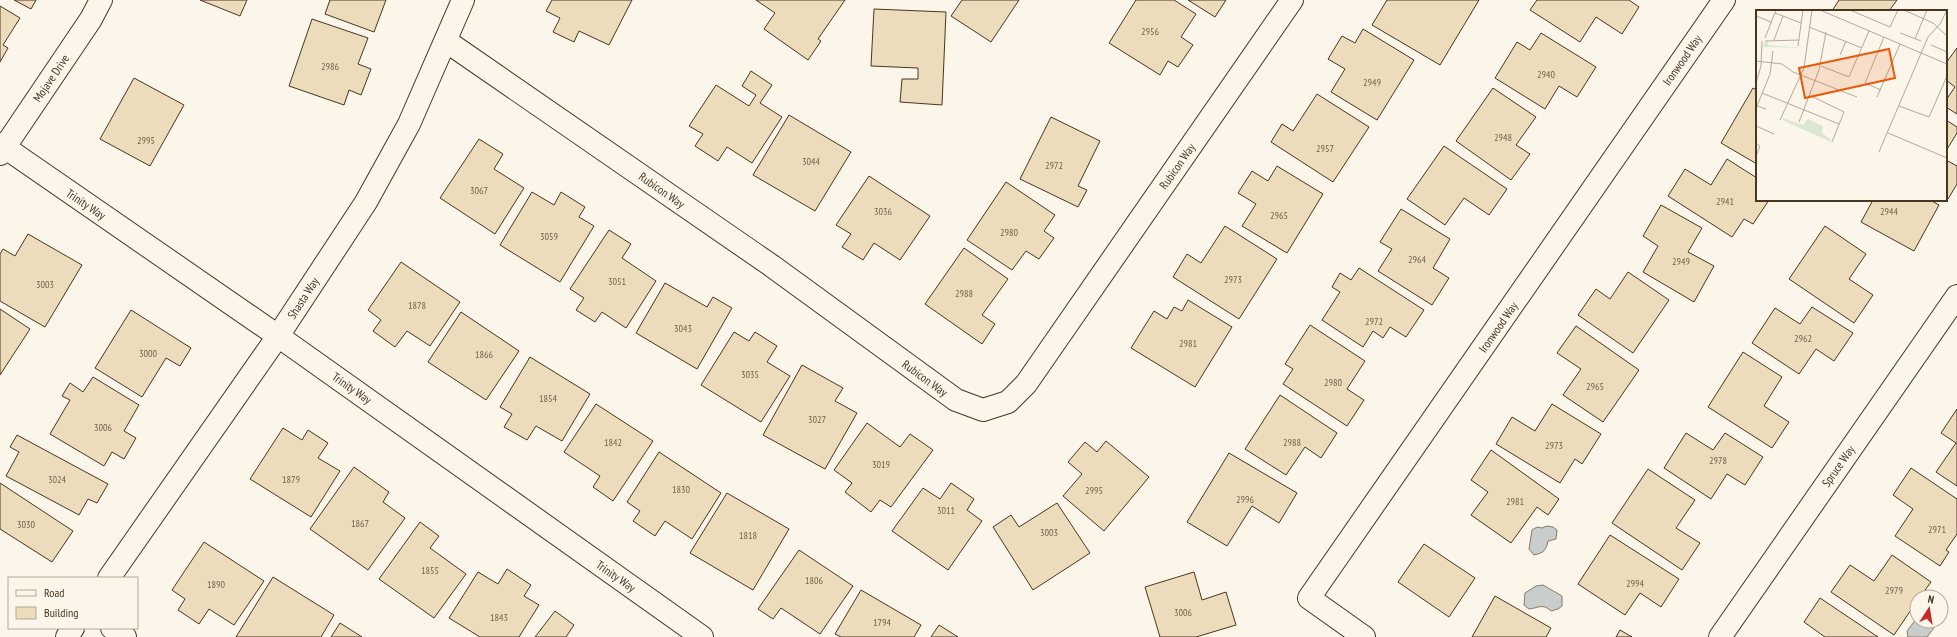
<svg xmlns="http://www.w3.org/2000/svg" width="1957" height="637" font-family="'PT Sans Narrow',sans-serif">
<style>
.water{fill:#c9cecd;stroke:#887966}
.building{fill:#ecdcbc;stroke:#4a3520}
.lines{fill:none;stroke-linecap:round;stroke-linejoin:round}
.minor-casing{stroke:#4a3520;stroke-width:24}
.minor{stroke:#fbf6e9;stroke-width:22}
.labels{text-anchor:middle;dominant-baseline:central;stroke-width:3;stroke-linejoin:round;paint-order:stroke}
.number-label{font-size:10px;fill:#725f47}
.street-label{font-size:12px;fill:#4a3520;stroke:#fbf6e9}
.inset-road{fill:none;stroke:#b4a999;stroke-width:1}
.view{fill:#e8590c;fill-opacity:0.15;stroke:#e8590c;stroke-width:2}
.inset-edge{fill:none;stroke:#4a3520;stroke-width:2}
</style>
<rect width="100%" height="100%" fill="#fbf6e9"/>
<!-- water -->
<path class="water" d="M 1547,526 L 1553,527 L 1557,530 L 1556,539 L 1548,541 C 1546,550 1544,553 1534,555 L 1529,549 L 1532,530 L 1537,527 L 1542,528 Z
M 1543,585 L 1562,596 L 1562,606 L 1558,609 L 1551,611 C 1543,603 1538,608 1529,609 L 1524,605 L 1525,593 L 1536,586 Z
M 1917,618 L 1917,621 L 1939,621 L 1927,637 L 1908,637 L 1907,631 Z"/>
<!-- building -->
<path class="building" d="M 14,0 L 36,0 L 31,9 Z
M 200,0 L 247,0 L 240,16 Z
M 330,0 L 386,0 L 374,32 L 325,14 Z
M 552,0 L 632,0 L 609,45 L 579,31 L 574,42 L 553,32 L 560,18 L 546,11 Z
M 756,0 L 845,0 L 818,39 L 821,41 L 808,60 L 764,29 L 775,13 Z
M 962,0 L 1019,0 L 991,42 L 951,16 Z
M 1136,0 L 1174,0 L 1196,14 L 1181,37 L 1193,45 L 1178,67 L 1168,61 L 1160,75 L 1109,43 Z
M 1188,0 L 1226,0 L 1215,17 Z
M 1387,0 L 1479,0 L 1440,65 L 1372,25 Z
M 1537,0 L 1629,0 L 1639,7 L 1622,34 L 1596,17 L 1580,42 L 1530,10 Z
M 1839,0 L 1897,0 L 1889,11 L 1832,11 Z
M 0,6 L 20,18 L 3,45 L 8,48 L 0,62 Z
M 874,9 L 946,12 L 942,105 L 900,102 L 902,79 L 918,79 L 918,68 L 871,66 Z
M 312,19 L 368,38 L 358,64 L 371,69 L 361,95 L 349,90 L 344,105 L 289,86 Z
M 1363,29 L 1414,60 L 1377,120 L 1331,92 L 1345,69 L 1328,59 L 1342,36 L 1355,43 Z
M 1541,33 L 1596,67 L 1577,97 L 1559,86 L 1545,109 L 1495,78 L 1517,42 L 1530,50 Z
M 1957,48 L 1957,114 L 1946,107 L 1946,100 L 1955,87 L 1946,80 L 1946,63 Z
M 751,71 L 772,85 L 760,103 L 782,117 L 752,163 L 727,147 L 718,161 L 695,146 L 703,134 L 689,126 L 716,85 L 749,106 L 756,95 L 742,86 Z
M 134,78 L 184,105 L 150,166 L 100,139 Z
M 1493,88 L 1536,117 L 1516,145 L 1530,154 L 1511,180 L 1456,141 Z
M 1753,88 L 1757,90 L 1757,164 L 1721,143 Z
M 1317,94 L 1369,127 L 1333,182 L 1271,142 L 1282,124 L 1293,131 Z
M 789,115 L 851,152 L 815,211 L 753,175 Z
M 1051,117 L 1100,141 L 1078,186 L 1087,190 L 1078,207 L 1020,179 Z
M 1946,120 L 1957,127 L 1957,133 L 1946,151 Z
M 479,139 L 503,154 L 494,169 L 524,188 L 495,234 L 440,198 Z
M 1444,146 L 1507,189 L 1489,215 L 1464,198 L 1445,225 L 1407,199 Z
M 1727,159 L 1757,178 L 1757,200 L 1769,200 L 1753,224 L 1744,219 L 1732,237 L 1668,196 L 1685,169 L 1711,185 Z
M 1946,160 L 1957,166 L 1957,184 L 1948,199 L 1946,197 Z
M 1277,166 L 1323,194 L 1287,253 L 1242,226 L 1256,204 L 1238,193 L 1252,171 L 1268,181 Z
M 869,176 L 930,216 L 900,260 L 874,243 L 863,260 L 842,247 L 851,234 L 836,225 Z
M 1006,182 L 1055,215 L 1044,231 L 1054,238 L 1039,259 L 1026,251 L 1012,270 L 967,240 Z
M 532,192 L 554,205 L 561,192 L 585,207 L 579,217 L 594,226 L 560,282 L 500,245 Z
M 1873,200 L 1930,200 L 1939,205 L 1914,251 L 1861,222 Z
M 1661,205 L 1702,228 L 1688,252 L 1714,266 L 1694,302 L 1643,272 L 1658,246 L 1643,236 Z
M 1401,209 L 1450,239 L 1433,268 L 1449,278 L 1432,305 L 1378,271 L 1392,249 L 1380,242 Z
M 1225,226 L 1277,259 L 1239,319 L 1173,277 L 1187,254 L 1201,263 Z
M 1825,226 L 1866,254 L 1849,279 L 1873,295 L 1854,323 L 1789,279 Z
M 609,230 L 631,244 L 622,258 L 656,281 L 626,328 L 602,312 L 595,322 L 576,310 L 584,298 L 570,289 Z
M 28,234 L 82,265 L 45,327 L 0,301 L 0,254 L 3,249 L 15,256 Z
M 964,248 L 1008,279 L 982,315 L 995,324 L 982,344 L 925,304 Z
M 401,262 L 460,302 L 430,346 L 407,331 L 395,347 L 373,331 L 381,320 L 368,310 Z
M 1359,268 L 1424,310 L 1406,337 L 1390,327 L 1383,338 L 1373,331 L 1363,347 L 1322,320 L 1340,292 L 1332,287 L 1340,273 L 1351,280 Z
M 1628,272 L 1669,300 L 1633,353 L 1578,315 L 1596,289 L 1610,299 Z
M 665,283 L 707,307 L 713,297 L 732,308 L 697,369 L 636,333 Z
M 1188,300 L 1232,327 L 1195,387 L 1131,348 L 1154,311 L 1167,319 L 1174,307 L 1182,311 Z
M 1812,307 L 1853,333 L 1834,361 L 1816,349 L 1799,374 L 1752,343 L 1775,308 L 1800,324 Z
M 0,309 L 30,329 L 0,375 Z
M 131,310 L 191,348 L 180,366 L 166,358 L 142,397 L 95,368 Z
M 461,312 L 519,351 L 486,400 L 428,362 Z
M 1310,325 L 1365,361 L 1347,389 L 1364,400 L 1347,426 L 1283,384 L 1293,369 L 1285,364 Z
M 1576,326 L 1639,370 L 1603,422 L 1563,395 L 1581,369 L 1557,353 Z
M 734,332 L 749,341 L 755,332 L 777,346 L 767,362 L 790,376 L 761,422 L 701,385 Z
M 1743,352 L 1782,377 L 1764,406 L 1789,422 L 1772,448 L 1708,407 Z
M 530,357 L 590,394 L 562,441 L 536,426 L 527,440 L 504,427 L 512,414 L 500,407 Z
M 802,365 L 843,388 L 835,401 L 857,413 L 825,469 L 763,435 Z
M 93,377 L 139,405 L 124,431 L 136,438 L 124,459 L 112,452 L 104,466 L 50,434 L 70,400 L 62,396 L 70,383 L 83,392 Z
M 1280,395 L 1337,433 L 1321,458 L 1305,447 L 1286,475 L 1245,449 Z
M 596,404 L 653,441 L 613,501 L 593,487 L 600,476 L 564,452 Z
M 1552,404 L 1601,434 L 1582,464 L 1575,459 L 1560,483 L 1496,444 L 1512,417 L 1535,431 Z
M 1957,409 L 1957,486 L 1936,472 L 1956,443 L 1941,433 Z
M 867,423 L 900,447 L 910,434 L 933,450 L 891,507 L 880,500 L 871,512 L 845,492 L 852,483 L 834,470 Z
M 283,428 L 302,440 L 308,430 L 328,443 L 318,458 L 340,471 L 311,517 L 250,479 Z
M 1686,433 L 1713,450 L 1725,433 L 1763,457 L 1745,485 L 1727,474 L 1711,499 L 1664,468 Z
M 17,435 L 108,484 L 97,503 L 88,499 L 79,515 L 6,476 L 19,452 L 10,447 Z
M 1106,441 L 1149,477 L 1104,531 L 1063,496 L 1082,474 L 1068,462 L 1085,442 L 1097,452 Z
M 1491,450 L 1559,499 L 1548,515 L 1537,507 L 1511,543 L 1471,515 L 1488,492 L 1471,480 Z
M 659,452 L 721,493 L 692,539 L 665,521 L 655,536 L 633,521 L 640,511 L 627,502 Z
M 1229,453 L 1297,493 L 1279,523 L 1252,506 L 1227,546 L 1187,522 Z
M 354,467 L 389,492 L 383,502 L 405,518 L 368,570 L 310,529 Z
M 1911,468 L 1957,499 L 1957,534 L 1946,550 L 1949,552 L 1940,566 L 1895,536 L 1913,509 L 1893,495 Z
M 1648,469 L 1695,500 L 1676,528 L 1700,543 L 1682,570 L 1612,523 Z
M 0,483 L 73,531 L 52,562 L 0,529 Z
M 951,483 L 974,499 L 967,510 L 982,521 L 948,570 L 892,531 L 923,488 L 940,499 Z
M 727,493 L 789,529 L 753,590 L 690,553 Z
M 1057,503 L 1090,553 L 1033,590 L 993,527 L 1011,515 L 1019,527 Z
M 420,522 L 439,536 L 430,548 L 466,574 L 434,618 L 379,579 Z
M 1610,535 L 1679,579 L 1661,607 L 1640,593 L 1625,615 L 1578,584 Z
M 204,542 L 264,581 L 234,625 L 209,609 L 199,624 L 178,610 L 185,599 L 172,590 Z
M 1424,544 L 1475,578 L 1449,617 L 1398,582 Z
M 799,550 L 853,586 L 820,634 L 781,608 L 773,619 L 758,609 Z
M 1892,555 L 1931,582 L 1920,597 L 1917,597 L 1917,601 L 1894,635 L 1831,592 L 1850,565 L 1874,581 Z
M 507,569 L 531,585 L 524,596 L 539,605 L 519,637 L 480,637 L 449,618 L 478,572 L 498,584 Z
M 1194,572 L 1202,600 L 1226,592 L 1236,625 L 1196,637 L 1160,637 L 1145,587 Z
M 273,577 L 334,615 L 321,637 L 236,637 Z
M 861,590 L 921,625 L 914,637 L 841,637 L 835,634 Z
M 1495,596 L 1551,628 L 1546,637 L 1472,637 Z
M 1820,598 L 1878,637 L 1825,637 L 1804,622 Z
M 555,611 L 574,625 L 566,637 L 535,637 Z
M 340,623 L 362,637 L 331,637 Z
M 939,625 L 958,637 L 931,637 Z
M 1620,630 L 1632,637 L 1616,637 Z"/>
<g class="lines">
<!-- minor casing -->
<g class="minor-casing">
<path id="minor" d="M 446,41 L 772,266 L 956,400 L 983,410 L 1008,402 L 1026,384 L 1292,0
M 0,144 L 278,336 L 702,637
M 0,154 L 91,19 L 101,0
M 109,578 L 278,336 L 366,202 L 409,124 L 463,0
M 112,628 L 125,637
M 67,637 L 73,628
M 1364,637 L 1309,598 L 1724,0
M 1720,637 L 1957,296"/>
</g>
<!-- minor -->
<use href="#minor" class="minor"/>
</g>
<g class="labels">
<!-- number labels -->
<g class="number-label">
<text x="1150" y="31">2956</text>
<text x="330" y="66">2986</text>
<text x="1546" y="74">2940</text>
<text x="1372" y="82">2949</text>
<text x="1503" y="137">2948</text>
<text x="146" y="140">2995</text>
<text x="1325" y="148">2957</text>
<text x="811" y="161">3044</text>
<text x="1054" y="165">2972</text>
<text x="479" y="190">3067</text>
<text x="1725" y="201">2941</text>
<text x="883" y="211">3036</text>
<text x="1889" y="211">2944</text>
<text x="1279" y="215">2965</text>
<text x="1009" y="232">2980</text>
<text x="549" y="236">3059</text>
<text x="1417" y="259">2964</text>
<text x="1681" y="261">2949</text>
<text x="1233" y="279">2973</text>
<text x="617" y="281">3051</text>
<text x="45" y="284">3003</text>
<text x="964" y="293">2988</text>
<text x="417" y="305">1878</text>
<text x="1374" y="321">2972</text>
<text x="683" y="328">3043</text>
<text x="1803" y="338">2962</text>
<text x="1188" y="343">2981</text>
<text x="148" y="353">3000</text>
<text x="484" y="354">1866</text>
<text x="750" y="374">3035</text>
<text x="1333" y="382">2980</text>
<text x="1595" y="386">2965</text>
<text x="548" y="398">1854</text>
<text x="817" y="419">3027</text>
<text x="103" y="427">3006</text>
<text x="613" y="442">1842</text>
<text x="1292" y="442">2988</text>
<text x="1554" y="445">2973</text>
<text x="1718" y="460">2978</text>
<text x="881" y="464">3019</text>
<text x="57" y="479">3024</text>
<text x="291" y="479">1879</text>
<text x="681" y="489">1830</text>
<text x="1094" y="490">2995</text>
<text x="1245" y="499">2996</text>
<text x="1515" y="501">2981</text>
<text x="946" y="510">3011</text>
<text x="360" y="523">1867</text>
<text x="26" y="524">3030</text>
<text x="1937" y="529">2971</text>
<text x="1049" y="532">3003</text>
<text x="748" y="535">1818</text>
<text x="430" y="570">1855</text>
<text x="814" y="580">1806</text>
<text x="1635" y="583">2994</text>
<text x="216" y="584">1890</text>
<text x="1894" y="590">2979</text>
<text x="1183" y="612">3006</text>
<text x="499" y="617">1843</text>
<text x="882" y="622">1794</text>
</g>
<!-- street labels -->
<g class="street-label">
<text transform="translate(1682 60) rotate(-55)">Ironwood Way</text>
<text transform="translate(51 78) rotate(-56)">Mojave Drive</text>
<text transform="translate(1177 166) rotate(-55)">Rubicon Way</text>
<text transform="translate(662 190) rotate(35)">Rubicon Way</text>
<text transform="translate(86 204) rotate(34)">Trinity Way</text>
<text transform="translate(303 298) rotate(-57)">Shasta Way</text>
<text transform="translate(1498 327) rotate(-55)">Ironwood Way</text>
<text transform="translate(925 378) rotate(36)">Rubicon Way</text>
<text transform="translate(352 388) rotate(35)">Trinity Way</text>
<text transform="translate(1838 466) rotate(-55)">Spruce Way</text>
<text transform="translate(616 576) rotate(35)">Trinity Way</text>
</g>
</g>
<!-- overview -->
<g transform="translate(1756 10)">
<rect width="191" height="191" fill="#fbf6e9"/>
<path d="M 12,31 L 12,35 L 49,38 L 7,37 L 8,33 ZM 27,108 L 47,115 L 52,109 L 67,116 L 66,123 L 74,129 L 75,132 L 26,110 Z" fill="#dce7d0"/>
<path class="inset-road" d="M 64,0 L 191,54M 94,0 L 134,17 L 142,0M 148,0 L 177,13 L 191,26M 19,3 L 45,13M 0,6 L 15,12M 53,17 L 106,38M 144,23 L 165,31M 9,28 L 20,0M 159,29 L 171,0M 18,30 L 27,6M 9,31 L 43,30M 175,35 L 191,42M 42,36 L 47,0M 84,45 L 90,31M 0,51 L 26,54 L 37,62 L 101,87M 65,56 L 93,67 L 113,21M 0,73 L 5,56 L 6,31M 125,80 L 109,73 L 128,27M 6,83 L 83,114M 53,85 L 88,102 L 76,132M 121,87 L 144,34M 143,96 L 173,107 L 191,66M 10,99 L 1,96 L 14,64 L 17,41M 24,110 L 48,58 L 56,0M 43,112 L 63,60 L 70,22M 0,116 L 18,124M 132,123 L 191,148M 0,133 L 4,136 L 0,146M 123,142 L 172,27 L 184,14 L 191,0"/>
<path class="view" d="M 133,39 L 139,68 L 49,88 L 43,58 Z"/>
<rect width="191" height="191" class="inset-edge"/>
</g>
<!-- legend -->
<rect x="8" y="577" width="130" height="52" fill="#fbf6e9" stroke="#b4a999"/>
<rect x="16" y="590" width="20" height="6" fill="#fbf6e9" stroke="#b4a999"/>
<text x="44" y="597" font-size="12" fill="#4a3520">Road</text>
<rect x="16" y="607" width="20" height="12" fill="#ecdcbc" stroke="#b4a999"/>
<text x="44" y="617" font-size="12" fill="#4a3520">Building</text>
<!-- north arrow -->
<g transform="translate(1929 609) rotate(12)"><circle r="19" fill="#fbf6e9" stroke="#b4a999"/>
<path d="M0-3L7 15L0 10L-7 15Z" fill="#c62828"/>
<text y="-6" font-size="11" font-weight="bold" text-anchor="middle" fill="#4a3520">N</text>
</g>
</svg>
